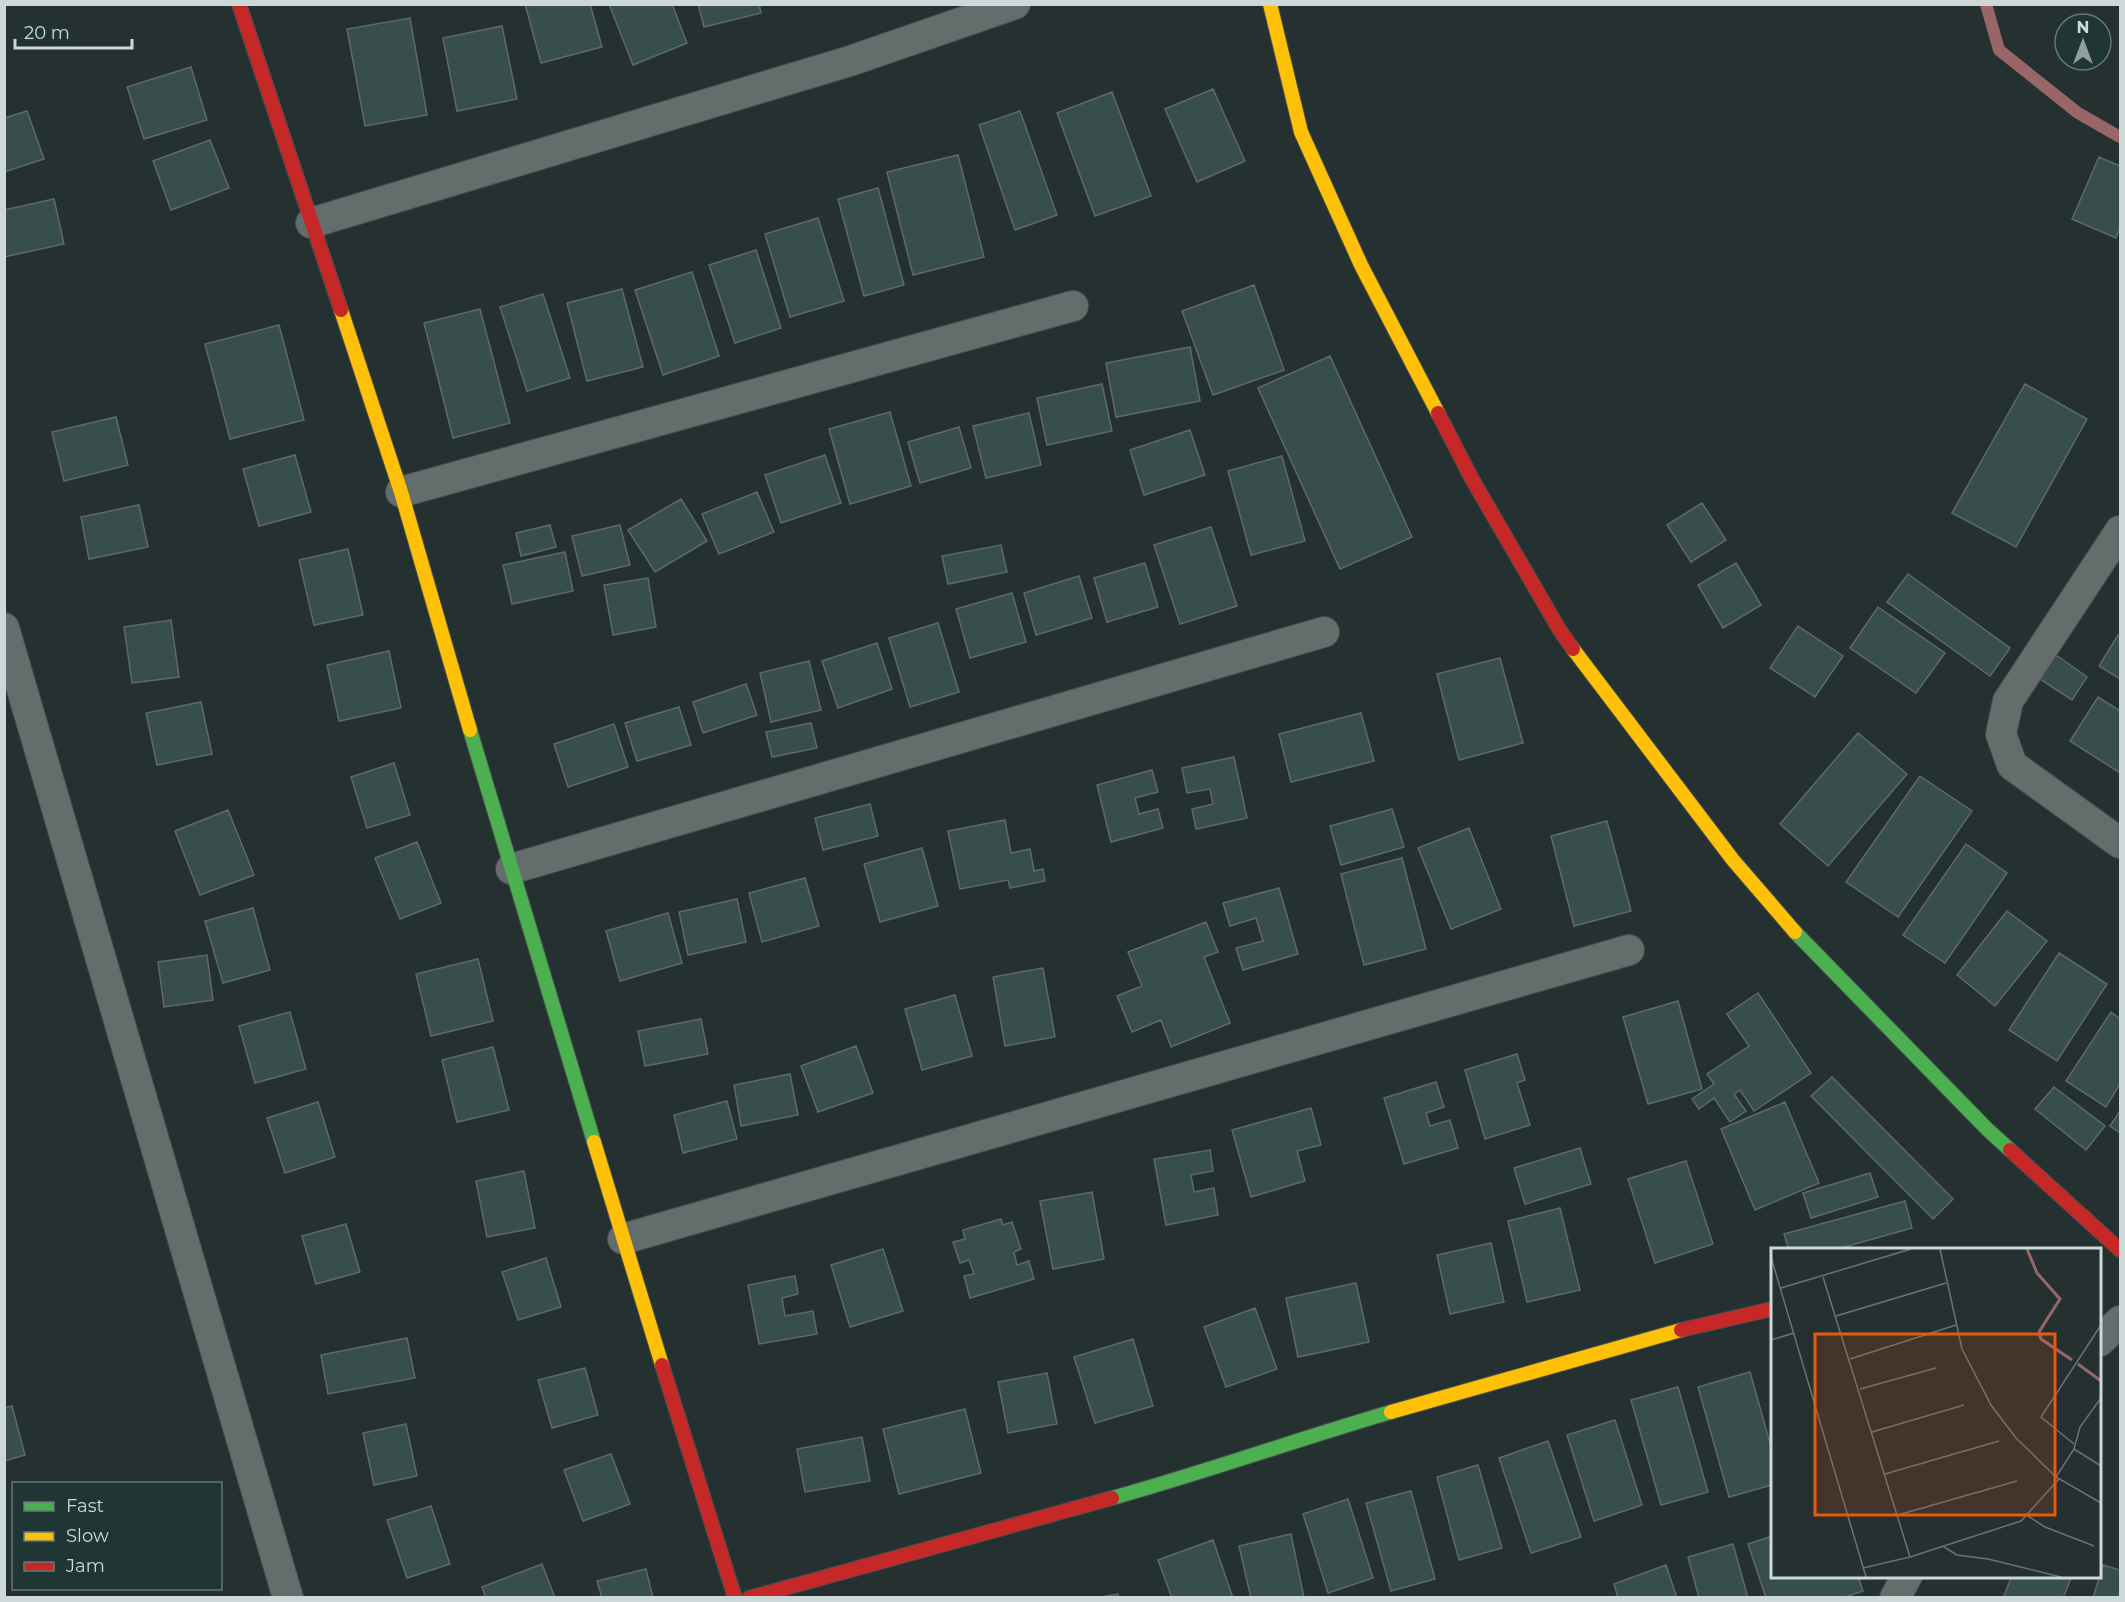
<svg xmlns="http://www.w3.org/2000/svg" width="2125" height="1602" font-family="Montserrat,sans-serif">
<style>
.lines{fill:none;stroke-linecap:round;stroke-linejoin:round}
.stream{stroke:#996667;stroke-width:12}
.building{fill:#384e4c;stroke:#5f6968;stroke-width:1.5}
.street-casing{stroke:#434e4d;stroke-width:32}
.fast-casing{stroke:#434e4d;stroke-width:16}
.slow-casing{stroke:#434e4d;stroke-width:16}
.jam-casing{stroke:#434e4d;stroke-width:16}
.street{stroke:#656d6c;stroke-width:30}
.fast{stroke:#4caf50;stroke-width:14}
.slow{stroke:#ffc107;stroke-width:14}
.jam{stroke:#c62828;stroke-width:14}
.inset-river{fill:none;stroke:#996667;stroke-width:3}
.inset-road{fill:none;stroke:#687473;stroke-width:1.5}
.view{fill:#e8590c;fill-opacity:0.15;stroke:#e8590c;stroke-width:3}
.inset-edge{fill:none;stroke:#ccd9d8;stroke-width:3}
</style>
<rect width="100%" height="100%" fill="#253130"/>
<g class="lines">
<!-- stream -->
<path class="stream" d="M 1986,4 L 1999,50 L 2078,113 L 2120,137"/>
</g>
<!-- building -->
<path class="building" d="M 525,4 L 590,4 L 602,47 L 541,63 Z
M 609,4 L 672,4 L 687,43 L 633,65 Z
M 698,4 L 759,4 L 761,13 L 704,27 Z
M 410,18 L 427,115 L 365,126 L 347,29 Z
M 502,26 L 517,99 L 457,111 L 443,38 Z
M 191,67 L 207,120 L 144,139 L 127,87 Z
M 1213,89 L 1245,161 L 1197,182 L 1165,109 Z
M 1112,92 L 1151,196 L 1095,216 L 1057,113 Z
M 27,111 L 44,159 L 4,172 L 4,118 Z
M 1020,111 L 1057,215 L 1015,230 L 979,125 Z
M 210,140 L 229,188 L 171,210 L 153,161 Z
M 958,155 L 984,257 L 913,275 L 887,172 Z
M 2099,157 L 2120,166 L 2120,227 L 2116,238 L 2072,219 Z
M 878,188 L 904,285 L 864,296 L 838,199 Z
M 54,199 L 64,244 L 4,257 L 4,210 Z
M 818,218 L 844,301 L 790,317 L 765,234 Z
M 756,250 L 781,328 L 735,343 L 709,265 Z
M 692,272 L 719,356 L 663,375 L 635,290 Z
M 1254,285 L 1284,370 L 1213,395 L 1182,311 Z
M 622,289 L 643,367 L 587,381 L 567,303 Z
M 543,294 L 570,378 L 527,391 L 500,307 Z
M 480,309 L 510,423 L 453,438 L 424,323 Z
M 279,325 L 304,420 L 230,439 L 205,344 Z
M 1190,347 L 1200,401 L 1116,417 L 1106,363 Z
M 1330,356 L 1412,537 L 1340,569 L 1258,388 Z
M 1102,384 L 1112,431 L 1047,445 L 1037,398 Z
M 2025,384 L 2087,419 L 2016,547 L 1952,513 Z
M 890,412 L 911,486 L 850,504 L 829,429 Z
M 1029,413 L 1041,465 L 986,478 L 973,426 Z
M 116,417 L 128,465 L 64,481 L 52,432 Z
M 959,427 L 971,468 L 920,483 L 908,442 Z
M 1190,430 L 1205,475 L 1144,495 L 1130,450 Z
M 295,455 L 311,512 L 259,526 L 243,469 Z
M 825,455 L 841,503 L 781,523 L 765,475 Z
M 1282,456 L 1305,541 L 1251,555 L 1228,471 Z
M 757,492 L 774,532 L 719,554 L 702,514 Z
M 681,499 L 707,541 L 655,572 L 628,530 Z
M 1702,503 L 1726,540 L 1691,562 L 1667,525 Z
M 139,505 L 148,547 L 89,559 L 81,517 Z
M 550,525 L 556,547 L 521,556 L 516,533 Z
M 620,525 L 630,565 L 582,576 L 572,536 Z
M 1211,527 L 1237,606 L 1180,624 L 1154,545 Z
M 1001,545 L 1007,572 L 948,584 L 942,556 Z
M 348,549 L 363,615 L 314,625 L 299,560 Z
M 565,552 L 573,591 L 512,604 L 503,565 Z
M 1145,563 L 1158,607 L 1107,622 L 1094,578 Z
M 1736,563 L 1761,605 L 1723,628 L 1698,585 Z
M 1908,574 L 2010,648 L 1990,676 L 1887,602 Z
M 1079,576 L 1092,618 L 1036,635 L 1024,593 Z
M 648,578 L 656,627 L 613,635 L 604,585 Z
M 1012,593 L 1026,642 L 970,658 L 956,609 Z
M 1878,607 L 1945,653 L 1916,693 L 1850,648 Z
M 171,620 L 179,677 L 132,683 L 124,627 Z
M 938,623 L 959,692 L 910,707 L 889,638 Z
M 1798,626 L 1843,656 L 1815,697 L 1770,668 Z
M 2118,635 L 2120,637 L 2120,679 L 2099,666 Z
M 877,643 L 892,689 L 838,708 L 822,661 Z
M 389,651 L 401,708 L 339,721 L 327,665 Z
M 2056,655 L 2087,677 L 2072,700 L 2040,679 Z
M 1500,658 L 1523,743 L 1459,760 L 1437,674 Z
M 809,661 L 821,710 L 771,722 L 760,673 Z
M 746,684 L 757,715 L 703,733 L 693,702 Z
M 2098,697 L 2120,711 L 2120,773 L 2070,741 Z
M 201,702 L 212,754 L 157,765 L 146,713 Z
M 679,707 L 691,745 L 637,761 L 625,723 Z
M 1361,713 L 1374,761 L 1291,782 L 1279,734 Z
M 811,723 L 817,748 L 772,757 L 766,732 Z
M 614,724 L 628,767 L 568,787 L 554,744 Z
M 1858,733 L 1907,774 L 1828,866 L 1780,824 Z
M 1234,757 L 1247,818 L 1196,829 L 1192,809 L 1213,804 L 1210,789 L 1187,793 L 1182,768 Z
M 394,763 L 410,815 L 367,828 L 351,777 Z
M 1152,770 L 1158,792 L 1135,798 L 1139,814 L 1158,809 L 1163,828 L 1111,842 L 1097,785 Z
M 1920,776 L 1972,811 L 1898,917 L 1846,882 Z
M 870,804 L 878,836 L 823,850 L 815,818 Z
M 1392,809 L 1404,847 L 1341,865 L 1330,826 Z
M 228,810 L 254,875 L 200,895 L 175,831 Z
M 1005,820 L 1011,853 L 1030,849 L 1034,871 L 1043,869 L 1045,881 L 1010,888 L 1008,880 L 960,889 L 948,831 Z
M 1607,821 L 1631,911 L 1574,926 L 1551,836 Z
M 1469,828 L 1501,909 L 1451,929 L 1418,848 Z
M 417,842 L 441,903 L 400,919 L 375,858 Z
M 1966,844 L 2007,873 L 1945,963 L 1903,935 Z
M 922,848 L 938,906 L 880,922 L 864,864 Z
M 1402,858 L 1426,949 L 1364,965 L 1341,874 Z
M 805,878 L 819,926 L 762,942 L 749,893 Z
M 1279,888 L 1298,954 L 1243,970 L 1236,948 L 1263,941 L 1256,918 L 1230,926 L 1223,903 Z
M 737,899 L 746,942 L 688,955 L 679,912 Z
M 253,908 L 270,970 L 223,983 L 205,921 Z
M 2007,911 L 2047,941 L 1995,1006 L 1957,975 Z
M 668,913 L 682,963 L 620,981 L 606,931 Z
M 1206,922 L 1218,952 L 1204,957 L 1230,1023 L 1171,1047 L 1161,1020 L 1132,1032 L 1117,996 L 1142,986 L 1128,952 Z
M 2059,953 L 2107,984 L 2057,1061 L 2009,1030 Z
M 207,955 L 213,1000 L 164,1007 L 158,962 Z
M 478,959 L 493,1021 L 431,1036 L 416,974 Z
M 1043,968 L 1055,1037 L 1005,1046 L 993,977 Z
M 1758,993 L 1811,1073 L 1754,1111 L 1740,1090 L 1734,1094 L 1746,1111 L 1730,1122 L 1714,1098 L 1699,1109 L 1692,1099 L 1714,1084 L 1707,1074 L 1749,1046 L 1727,1014 Z
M 955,995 L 972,1056 L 922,1070 L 905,1009 Z
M 1678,1001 L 1702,1089 L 1648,1104 L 1623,1017 Z
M 290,1012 L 306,1069 L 255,1083 L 239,1026 Z
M 2111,1012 L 2120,1019 L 2120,1084 L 2106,1107 L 2066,1081 Z
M 701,1019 L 708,1054 L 645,1066 L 638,1031 Z
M 856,1046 L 873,1093 L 818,1112 L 801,1066 Z
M 493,1047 L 509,1110 L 457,1122 L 442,1060 Z
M 1517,1054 L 1525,1080 L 1517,1083 L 1530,1125 L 1485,1139 L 1465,1070 Z
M 790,1074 L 798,1115 L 741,1126 L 734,1085 Z
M 1832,1077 L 1953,1199 L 1933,1219 L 1811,1096 Z
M 1436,1082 L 1444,1107 L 1426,1113 L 1430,1126 L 1450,1120 L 1458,1148 L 1404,1164 L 1384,1098 Z
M 2054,1087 L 2105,1126 L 2086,1150 L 2035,1109 Z
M 727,1101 L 737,1139 L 683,1153 L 674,1115 Z
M 318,1102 L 335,1157 L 285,1173 L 267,1118 Z
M 1785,1102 L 1819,1183 L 1755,1210 L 1721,1129 Z
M 1311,1108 L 1321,1145 L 1297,1151 L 1305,1181 L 1251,1197 L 1232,1130 Z
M 2120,1111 L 2120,1133 L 2110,1126 Z
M 1580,1148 L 1591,1184 L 1525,1204 L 1514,1168 Z
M 1210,1150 L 1213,1171 L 1191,1175 L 1194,1192 L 1214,1188 L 1218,1215 L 1166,1225 L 1154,1159 Z
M 1686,1161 L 1713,1244 L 1655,1263 L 1628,1179 Z
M 524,1171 L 535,1228 L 487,1237 L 476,1181 Z
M 1870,1173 L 1878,1197 L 1811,1218 L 1803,1193 Z
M 1092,1192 L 1104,1259 L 1053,1269 L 1040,1201 Z
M 1905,1201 L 1912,1228 L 1834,1250 L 1789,1250 L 1784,1234 Z
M 1560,1208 L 1580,1290 L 1527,1302 L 1508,1221 Z
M 1001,1219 L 1003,1225 L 1012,1222 L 1021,1249 L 1014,1252 L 1017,1265 L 1029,1261 L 1034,1279 L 970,1298 L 964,1276 L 974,1274 L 969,1260 L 960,1263 L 953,1242 L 965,1239 L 963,1230 Z
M 346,1224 L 360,1272 L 316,1284 L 302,1236 Z
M 1491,1243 L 1504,1302 L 1450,1314 L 1437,1255 Z
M 883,1249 L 903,1311 L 850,1327 L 831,1265 Z
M 546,1258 L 561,1307 L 518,1320 L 502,1272 Z
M 795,1276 L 798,1294 L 782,1298 L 785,1316 L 813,1311 L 817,1334 L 759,1344 L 748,1285 Z
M 1356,1283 L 1369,1342 L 1298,1357 L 1286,1298 Z
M 1255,1308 L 1277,1369 L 1226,1387 L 1204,1327 Z
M 407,1338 L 415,1378 L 328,1394 L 321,1355 Z
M 1133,1339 L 1153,1406 L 1095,1423 L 1074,1357 Z
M 585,1368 L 598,1415 L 552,1428 L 538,1380 Z
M 1750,1372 L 1772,1450 L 1772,1485 L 1729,1497 L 1698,1387 Z
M 1047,1373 L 1057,1424 L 1008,1433 L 998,1382 Z
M 1678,1387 L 1708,1492 L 1661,1505 L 1631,1400 Z
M 12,1406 L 25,1455 L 4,1461 L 4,1408 Z
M 965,1409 L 981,1473 L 899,1494 L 883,1429 Z
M 1615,1420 L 1642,1505 L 1594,1521 L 1567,1435 Z
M 406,1424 L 417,1476 L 374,1485 L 363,1433 Z
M 862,1437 L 870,1481 L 805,1492 L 797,1449 Z
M 1548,1441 L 1581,1537 L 1531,1553 L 1499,1458 Z
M 611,1454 L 630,1504 L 583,1521 L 564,1470 Z
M 1478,1465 L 1502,1548 L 1459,1560 L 1437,1477 Z
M 1411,1491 L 1435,1579 L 1391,1591 L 1366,1503 Z
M 1348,1499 L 1373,1578 L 1328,1593 L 1303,1514 Z
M 431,1506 L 450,1564 L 407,1578 L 387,1520 Z
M 1291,1534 L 1304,1598 L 1251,1598 L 1239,1546 Z
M 1772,1536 L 1772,1576 L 1858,1576 L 1863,1591 L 1842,1598 L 1766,1598 L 1748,1544 Z
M 1213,1540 L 1233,1598 L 1172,1598 L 1158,1560 Z
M 1733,1544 L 1748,1598 L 1699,1598 L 1688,1557 Z
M 542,1564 L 555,1598 L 486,1598 L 482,1587 Z
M 1666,1565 L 1677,1598 L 1618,1598 L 1614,1584 Z
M 2103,1565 L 2120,1570 L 2120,1598 L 2093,1598 Z
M 646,1569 L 653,1598 L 602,1598 L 597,1581 Z
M 2012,1576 L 2072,1576 L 2063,1598 L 2003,1598 Z
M 1118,1594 L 1119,1598 L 1096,1598 Z"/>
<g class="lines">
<!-- street casing -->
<g class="street-casing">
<path id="street" d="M 311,223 L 850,61 L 1015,4
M 401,492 L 1073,306
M 2120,531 L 2008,701 L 2001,734 L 2012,765 L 2120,843
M 4,628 L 288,1598
M 511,869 L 1324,632
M 623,1239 L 1629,950
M 2100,1341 L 2120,1321
M 1895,1598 L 1907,1576"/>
</g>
<!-- fast casing -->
<g class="fast-casing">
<path id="fast" d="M 470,730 L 594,1142
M 1795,932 L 1987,1129 L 2010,1150
M 1112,1498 C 1206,1472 1298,1439 1391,1412"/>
</g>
<!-- slow casing -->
<g class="slow-casing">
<path id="slow" d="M 1270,4 L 1301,132 L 1361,265 L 1438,413
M 341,310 L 401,492 L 470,730
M 1573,649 L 1733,860 L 1795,932
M 594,1142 L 662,1365
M 1391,1412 L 1681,1330"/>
</g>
<!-- jam casing -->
<g class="jam-casing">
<path id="jam" d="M 239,4 L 341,310
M 1438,413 L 1472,479 L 1559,629 L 1573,649
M 2010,1150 L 2120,1250
M 1681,1330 L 1772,1309
M 662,1365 L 735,1598
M 749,1598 L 1112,1498"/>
</g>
<!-- street -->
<use href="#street" class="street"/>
<!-- fast -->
<use href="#fast" class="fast"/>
<!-- slow -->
<use href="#slow" class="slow"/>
<!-- jam -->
<use href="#jam" class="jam"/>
</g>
<!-- overview -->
<g transform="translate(1771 1248)">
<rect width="330" height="330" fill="#253130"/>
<path class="inset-river" d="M 256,1 L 266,25 L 289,51 L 268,84 L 270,91 L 301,112M 307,116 L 330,133"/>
<path class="inset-road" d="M 169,1 L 191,101 L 220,157 L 245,190 L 285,229 L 330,255M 0,9 L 95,329M 52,29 L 139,309 L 92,320M 10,40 L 140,1M 65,68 L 175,35M 0,92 L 23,85M 79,111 L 185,77M 89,141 L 165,120M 101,184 L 193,157M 303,196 L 270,169 L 330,77M 303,201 L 330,218M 114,226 L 228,193M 285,229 L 303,201 L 309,179 L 330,150M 127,267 L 246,233M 257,268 L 274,279 L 323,298M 173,299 L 186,307 L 217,311 L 290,329M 139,309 L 250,273 L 288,231"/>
<path class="view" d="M 44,86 L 284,86 L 284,267 L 44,267 Z"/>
<rect width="330" height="330" class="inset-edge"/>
</g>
<!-- border -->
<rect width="2125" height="1602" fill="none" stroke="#ccd9d8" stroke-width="12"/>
<!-- legend -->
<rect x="12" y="1482" width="210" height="108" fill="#203634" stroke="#657776" stroke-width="1.5"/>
<rect x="24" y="1502" width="30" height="9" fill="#4caf50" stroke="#657776" stroke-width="1.5"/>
<text x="66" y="1512" font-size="18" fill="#ccd9d8">Fast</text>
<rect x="24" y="1532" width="30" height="9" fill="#ffc107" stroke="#657776" stroke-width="1.5"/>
<text x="66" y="1542" font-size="18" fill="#ccd9d8">Slow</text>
<rect x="24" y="1562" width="30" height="9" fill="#c62828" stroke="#657776" stroke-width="1.5"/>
<text x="66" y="1572" font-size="18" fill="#ccd9d8">Jam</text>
<!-- north arrow -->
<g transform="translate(2083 42)"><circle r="28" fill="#203634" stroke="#657776" stroke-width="1.5"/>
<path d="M0-4.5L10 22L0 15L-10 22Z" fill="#929e9d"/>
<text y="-9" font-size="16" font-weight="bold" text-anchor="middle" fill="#ccd9d8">N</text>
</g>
<!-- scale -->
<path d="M15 39v9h117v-9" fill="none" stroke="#ccd9d8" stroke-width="3"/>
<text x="24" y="39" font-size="18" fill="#ccd9d8" stroke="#203634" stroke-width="4.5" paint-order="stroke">20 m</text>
</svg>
